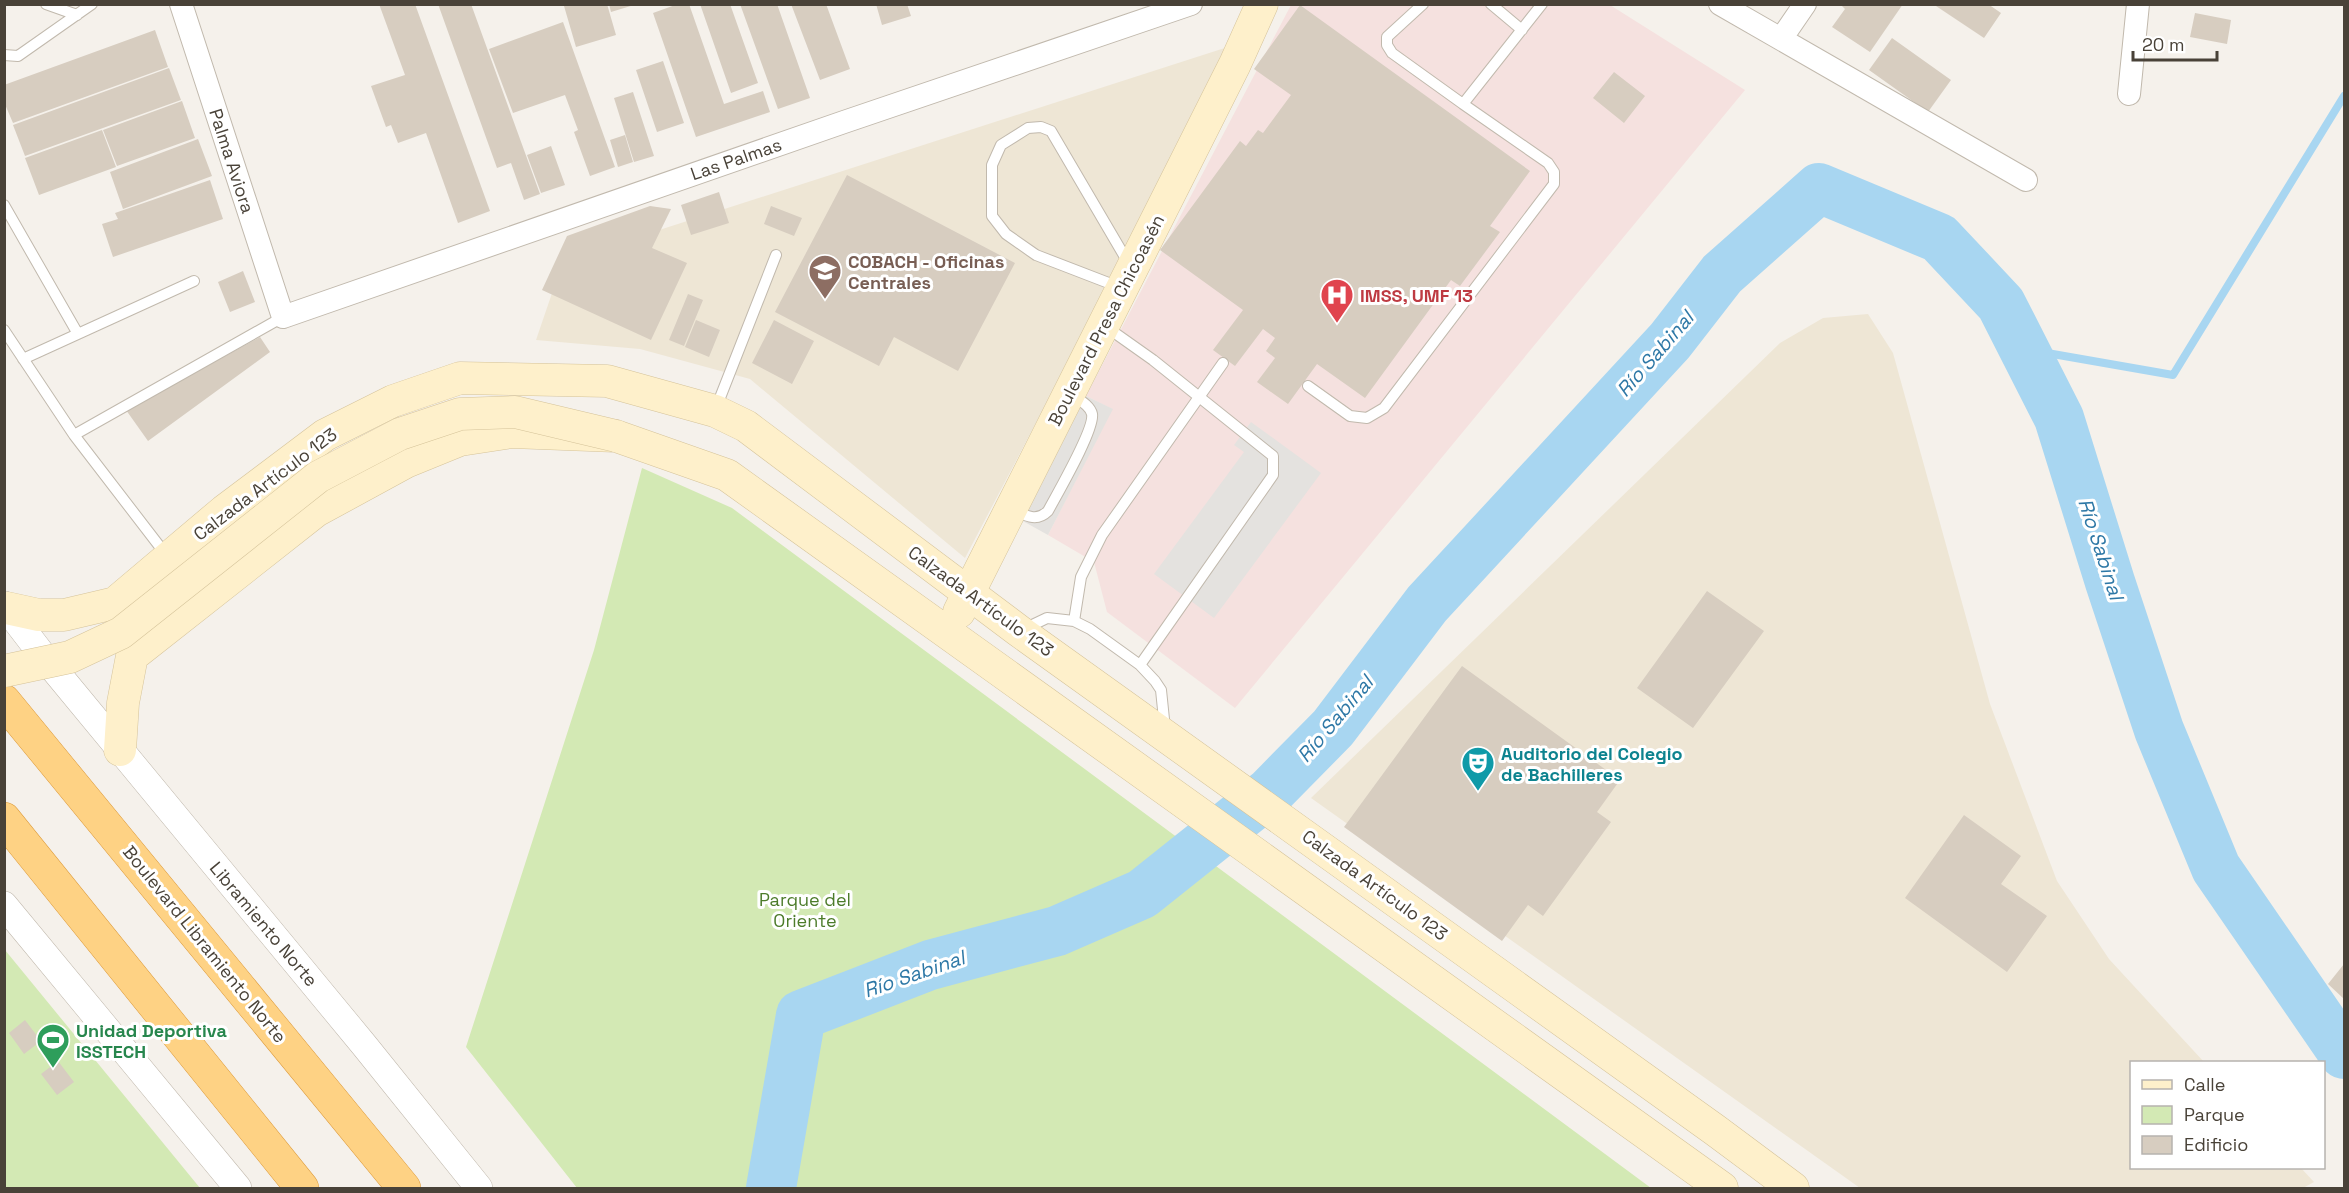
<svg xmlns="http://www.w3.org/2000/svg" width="2349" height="1193" font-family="'Space Grotesk',sans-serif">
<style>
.education{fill:#eee6d5}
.medical{fill:#f5e1df}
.green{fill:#d3e9b4}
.parking{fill:#e4e2df}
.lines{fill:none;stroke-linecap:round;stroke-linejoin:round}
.stream{stroke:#a8d6f1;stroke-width:8}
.river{stroke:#a8d6f1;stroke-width:50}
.building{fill:#d7cdc0}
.service-casing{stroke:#c1b9ad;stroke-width:12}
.minor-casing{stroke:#c1b9ad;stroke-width:24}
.tertiary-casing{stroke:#c1b9ad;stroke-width:28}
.secondary-casing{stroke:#d5c39a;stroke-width:33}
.trunk-casing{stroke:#dd9b3c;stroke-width:34}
.service{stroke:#fff;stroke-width:10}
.minor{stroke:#fff;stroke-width:22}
.tertiary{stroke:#fff;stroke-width:27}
.secondary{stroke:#fef0cb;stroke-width:32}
.trunk{stroke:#fed284;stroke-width:33}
.secondary-bridge-casing{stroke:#d5c39a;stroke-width:33;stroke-linecap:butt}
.secondary-bridge{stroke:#fef0cb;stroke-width:32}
.labels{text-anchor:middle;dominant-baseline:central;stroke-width:6;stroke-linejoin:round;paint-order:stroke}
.street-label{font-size:18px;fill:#494238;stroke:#fff}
.education-label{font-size:18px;font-weight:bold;fill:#785e54;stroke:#fff;text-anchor:start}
.health-label{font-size:18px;font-weight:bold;fill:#be3a42;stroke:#fff;text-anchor:start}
.culture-label{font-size:18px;font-weight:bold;fill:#0d838f;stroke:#fff;text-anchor:start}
.park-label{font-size:18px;fill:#4d7c2b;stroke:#fff}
.leisure-label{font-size:18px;font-weight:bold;fill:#27864d;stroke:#fff;text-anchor:start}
.water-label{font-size:20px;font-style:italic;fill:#2e78a6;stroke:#fff}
</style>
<rect width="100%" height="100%" fill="#f5f1eb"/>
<!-- education -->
<path class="education" d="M 1234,45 L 965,558 L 750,379 L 640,349 L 536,340 L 563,261 Z
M 1868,314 L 1893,353 L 1990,704 L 2057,881 L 2109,959 L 2204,1062 L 2132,1062 L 2132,1168 L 2301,1168 L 2314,1182 L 2303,1188 L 1860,1188 L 1311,798 L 1780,343 L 1823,318 Z"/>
<!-- medical -->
<path class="medical" d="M 1293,4 L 1610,5 L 1745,90 L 1235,708 L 1107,612 L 1094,562 L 1048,535 L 1112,409 L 1086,396 L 1291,5 Z"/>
<!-- green -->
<path class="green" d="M 642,468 L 732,508 L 1651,1188 L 577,1188 L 466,1047 L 594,650 Z
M 5,950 L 200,1188 L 5,1188 Z"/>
<!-- parking -->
<path class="parking" d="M 1086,396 L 1113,409 L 1048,535 L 1021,520 Z
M 1251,422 L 1321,473 L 1214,618 L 1154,574 L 1244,452 L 1234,445 Z"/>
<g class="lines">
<!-- stream -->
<path class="stream" d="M 2024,349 L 2173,375 L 2344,96"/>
<!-- river -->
<path class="river" d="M 771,1188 L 801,1015 L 930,965 L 1057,931 L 1142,894 L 1270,792 L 1333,728 L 1427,604 L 1670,341 L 1722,274 L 1819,188 L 1939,238 L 2001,304 L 2059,418 L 2110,582 L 2159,730 L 2216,868 L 2344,1054"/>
</g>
<!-- building -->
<path class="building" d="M 379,4 L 415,4 L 490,211 L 458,223 L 426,133 L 398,143 L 391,125 L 386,127 L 371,86 L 405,75 Z
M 438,4 L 471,4 L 540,194 L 524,200 L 511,163 L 497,168 Z
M 570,4 L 607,4 L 616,35 L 576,47 L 564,6 Z
M 609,4 L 634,4 L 634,5 L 611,12 Z
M 678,4 L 689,4 L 724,104 L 763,91 L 770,112 L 696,137 L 653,13 Z
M 700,4 L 730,4 L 758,83 L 731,93 Z
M 740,4 L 777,4 L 810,98 L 778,109 Z
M 791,4 L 826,4 L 850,69 L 820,80 Z
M 876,4 L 907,4 L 911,16 L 882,25 Z
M 1840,4 L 1903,4 L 1870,52 L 1832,27 L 1845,9 Z
M 1933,4 L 1988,4 L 2001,13 L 1984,38 Z
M 1300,5 L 1530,171 L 1490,226 L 1500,232 L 1460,286 L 1451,280 L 1365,398 L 1317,364 L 1288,404 L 1257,382 L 1275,358 L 1266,351 L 1275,338 L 1263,329 L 1235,366 L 1213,350 L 1243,310 L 1160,250 L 1240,141 L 1246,146 L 1258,130 L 1263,133 L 1291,95 L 1254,69 Z
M 2195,13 L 2231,20 L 2227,44 L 2190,37 Z
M 563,22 L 615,167 L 590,176 L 574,132 L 578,130 L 565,95 L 513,113 L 489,49 Z
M 155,30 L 168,67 L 13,123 L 4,102 L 4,85 Z
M 1892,38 L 1951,80 L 1928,112 L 1869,70 Z
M 663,61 L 684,123 L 657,132 L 636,70 Z
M 169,68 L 181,100 L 25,156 L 13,125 Z
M 1614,72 L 1645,96 L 1624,123 L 1593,98 Z
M 633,92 L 654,156 L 634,162 L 614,98 Z
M 182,101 L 195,138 L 117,166 L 103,130 Z
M 102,130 L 116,167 L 39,195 L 25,158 Z
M 625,135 L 633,162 L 618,167 L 610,140 Z
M 198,139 L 212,176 L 123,209 L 110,172 Z
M 551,146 L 565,185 L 541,193 L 527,155 Z
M 847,175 L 1015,263 L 958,371 L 894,337 L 879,366 L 775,312 Z
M 210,180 L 223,219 L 113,257 L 102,224 L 118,219 L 115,213 Z
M 719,192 L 729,223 L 691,235 L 681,205 Z
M 650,206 L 671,209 L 652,248 L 687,263 L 651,340 L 542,290 L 567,236 Z
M 771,206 L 802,218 L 794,236 L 764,224 Z
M 243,271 L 255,302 L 230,312 L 218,282 Z
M 688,294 L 703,300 L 684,346 L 669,340 Z
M 696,320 L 720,330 L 709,357 L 685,347 Z
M 774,320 L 814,341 L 792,384 L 752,363 Z
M 260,337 L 270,352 L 148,441 L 126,410 Z
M 1707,591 L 1764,631 L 1693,728 L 1637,688 Z
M 1462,666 L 1620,780 L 1597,812 L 1611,822 L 1543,916 L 1528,905 L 1502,941 L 1344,827 Z
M 1964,815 L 2021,856 L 2001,884 L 2047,916 L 2007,972 L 1905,898 Z
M 2344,964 L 2344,999 L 2328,984 Z
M 25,1020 L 41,1041 L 24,1054 L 9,1033 Z
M 58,1061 L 74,1082 L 57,1095 L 41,1074 Z"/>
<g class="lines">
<!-- service casing -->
<g class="service-casing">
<path id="service" d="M 46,4 L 77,15
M 1423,4 L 1387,37 L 1387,45 L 1392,53 L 1463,104 L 1542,4
M 1491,4 L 1522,30
M 4,55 L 18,56 L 92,4
M 4,205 L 78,334
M 1119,287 L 1036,255 L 1006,234 L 992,216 L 992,165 L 1001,145 L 1028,128 L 1041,127 L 1051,131 L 1129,264
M 1105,326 L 1153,360 L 1273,456 L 1273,475 L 1140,665
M 4,330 L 74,435 L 283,317
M 23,359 L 194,281
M 1308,386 L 1350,416 L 1367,418 L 1384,408 L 1554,184 L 1554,172 L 1548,163 L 1463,104
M 716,408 L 776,255
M 74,435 L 167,556
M 1012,509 C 1025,515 1036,523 1048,511 C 1057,494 1095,429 1092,414 C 1090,405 1079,400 1072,395
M 1074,621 L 1081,577 L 1102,535 L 1223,363
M 1024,629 L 1047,618 L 1074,621 L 1090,629 L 1140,665 L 1155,681 L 1161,690 L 1165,729"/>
</g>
<!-- minor casing -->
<g class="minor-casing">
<path id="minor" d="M 181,4 L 283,317 L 844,122 L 1191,4
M 1720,4 L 2026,180
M 1781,39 L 1805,4
M 2129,94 L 2138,4"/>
</g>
<!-- tertiary casing -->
<g class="tertiary-casing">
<path id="tertiary" d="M 4,605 L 47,661 L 364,1045 L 479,1188
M 4,905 L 238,1188"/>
</g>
<!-- secondary casing -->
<g class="secondary-casing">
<path id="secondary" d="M 7,608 L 39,615 L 64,615 L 115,603 L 224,511 L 325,435 L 393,401 L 460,378 L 607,381 L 715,411 L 746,426 L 1019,631 L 1715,1130 L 1793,1188
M 959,612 L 1235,64 L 1262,4
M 120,750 L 123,703 L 132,656 L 316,511 L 406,462 L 460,440 L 512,432 L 616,436 L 727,475 L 1722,1188"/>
</g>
<!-- trunk casing -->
<g class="trunk-casing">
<path id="trunk" d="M 4,701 L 404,1188
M 4,819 L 302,1188"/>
</g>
<!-- service -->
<use href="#service" class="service"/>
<!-- minor -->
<use href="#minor" class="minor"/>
<!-- tertiary -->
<use href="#tertiary" class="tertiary"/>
<!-- secondary -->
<use href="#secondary" class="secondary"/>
<!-- trunk -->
<use href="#trunk" class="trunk"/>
<!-- secondary-bridge casing -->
<g class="secondary-bridge-casing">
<path id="secondary-bridge" d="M 4,671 L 70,657 L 121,633 L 318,477 L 400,434 L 460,414 L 515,412 L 616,436"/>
</g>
<!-- secondary-bridge -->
<use href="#secondary-bridge" class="secondary-bridge"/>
</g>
<!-- icons -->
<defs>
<g id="school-pin" transform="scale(1.725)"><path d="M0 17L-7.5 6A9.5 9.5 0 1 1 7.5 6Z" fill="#8d6e63" stroke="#fff"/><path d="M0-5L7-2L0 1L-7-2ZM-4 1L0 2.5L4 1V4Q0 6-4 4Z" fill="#fff"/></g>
<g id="hospital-pin" transform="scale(1.725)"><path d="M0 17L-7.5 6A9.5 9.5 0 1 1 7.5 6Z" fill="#e0444e" stroke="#fff"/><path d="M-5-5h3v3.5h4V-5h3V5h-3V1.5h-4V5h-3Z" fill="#fff"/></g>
<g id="theatre-pin" transform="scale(1.725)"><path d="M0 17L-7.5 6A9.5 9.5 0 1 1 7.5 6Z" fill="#0f9aa8" stroke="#fff"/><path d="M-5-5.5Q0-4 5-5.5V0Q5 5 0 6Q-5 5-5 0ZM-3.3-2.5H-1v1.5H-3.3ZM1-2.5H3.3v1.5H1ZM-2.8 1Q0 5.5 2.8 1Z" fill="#fff"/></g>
<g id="stadium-pin" transform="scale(1.725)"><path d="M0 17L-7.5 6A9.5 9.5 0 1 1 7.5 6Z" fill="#2e9e5b" stroke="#fff"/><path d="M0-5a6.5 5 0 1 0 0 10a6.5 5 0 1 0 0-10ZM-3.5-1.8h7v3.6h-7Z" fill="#fff"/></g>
</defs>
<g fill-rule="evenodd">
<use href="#school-pin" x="825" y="271"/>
<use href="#hospital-pin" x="1337" y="295"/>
<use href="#theatre-pin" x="1478" y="763"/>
<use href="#stadium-pin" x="53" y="1040"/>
</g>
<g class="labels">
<!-- street labels -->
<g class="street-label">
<text transform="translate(736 159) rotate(-19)">Las Palmas</text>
<text transform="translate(232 161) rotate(72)">Palma Aviora</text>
<text transform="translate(1106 320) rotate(-63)">Boulevard Presa Chicoasén</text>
<text transform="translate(265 484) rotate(-37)">Calzada Artículo 123</text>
<text transform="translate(981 601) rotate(36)">Calzada Artículo 123</text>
<text transform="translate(1375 885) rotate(36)">Calzada Artículo 123</text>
<text transform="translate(264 924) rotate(50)">Libramiento Norte</text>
<text transform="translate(205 944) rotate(51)">Boulevard Libramiento Norte</text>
</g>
<!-- education labels -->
<g class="education-label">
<text x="848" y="261">COBACH - Oficinas<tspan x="848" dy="21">Centrales</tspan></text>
</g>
<!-- health labels -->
<g class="health-label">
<text x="1360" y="295">IMSS, UMF 13</text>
</g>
<!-- culture labels -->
<g class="culture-label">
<text x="1501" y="753">Auditorio del Colegio<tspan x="1501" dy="21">de Bachilleres</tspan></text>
</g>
<!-- park labels -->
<g class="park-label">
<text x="805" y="899">Parque del<tspan x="805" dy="21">Oriente</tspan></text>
</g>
<!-- leisure labels -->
<g class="leisure-label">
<text x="76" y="1030">Unidad Deportiva<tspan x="76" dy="21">ISSTECH</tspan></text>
</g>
<!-- water labels -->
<g class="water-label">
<text transform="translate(1655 354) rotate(-49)">Río Sabinal</text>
<text transform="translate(2101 549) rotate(72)">Río Sabinal</text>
<text transform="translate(1335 719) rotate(-50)">Río Sabinal</text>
<text transform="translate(914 974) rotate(-19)">Río Sabinal</text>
</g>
</g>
<!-- border -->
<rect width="2349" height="1193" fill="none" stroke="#494238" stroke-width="12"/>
<!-- legend -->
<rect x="2130" y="1061" width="195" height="108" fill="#ffffff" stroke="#b6b3af" stroke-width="1.5"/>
<rect x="2142" y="1080" width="30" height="9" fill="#fef0cb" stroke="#b6b3af" stroke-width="1.5"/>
<text x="2184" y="1091" font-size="18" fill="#494238">Calle</text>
<rect x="2142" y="1106" width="30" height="18" fill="#d3e9b4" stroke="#b6b3af" stroke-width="1.5"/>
<text x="2184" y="1121" font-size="18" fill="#494238">Parque</text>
<rect x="2142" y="1136" width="30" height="18" fill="#d7cdc0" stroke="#b6b3af" stroke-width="1.5"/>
<text x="2184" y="1151" font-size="18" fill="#494238">Edificio</text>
<!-- scale -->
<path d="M2133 51v9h84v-9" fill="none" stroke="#494238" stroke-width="3"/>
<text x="2142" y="51" font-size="18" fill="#494238" stroke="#ffffff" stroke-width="4.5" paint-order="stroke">20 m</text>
</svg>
